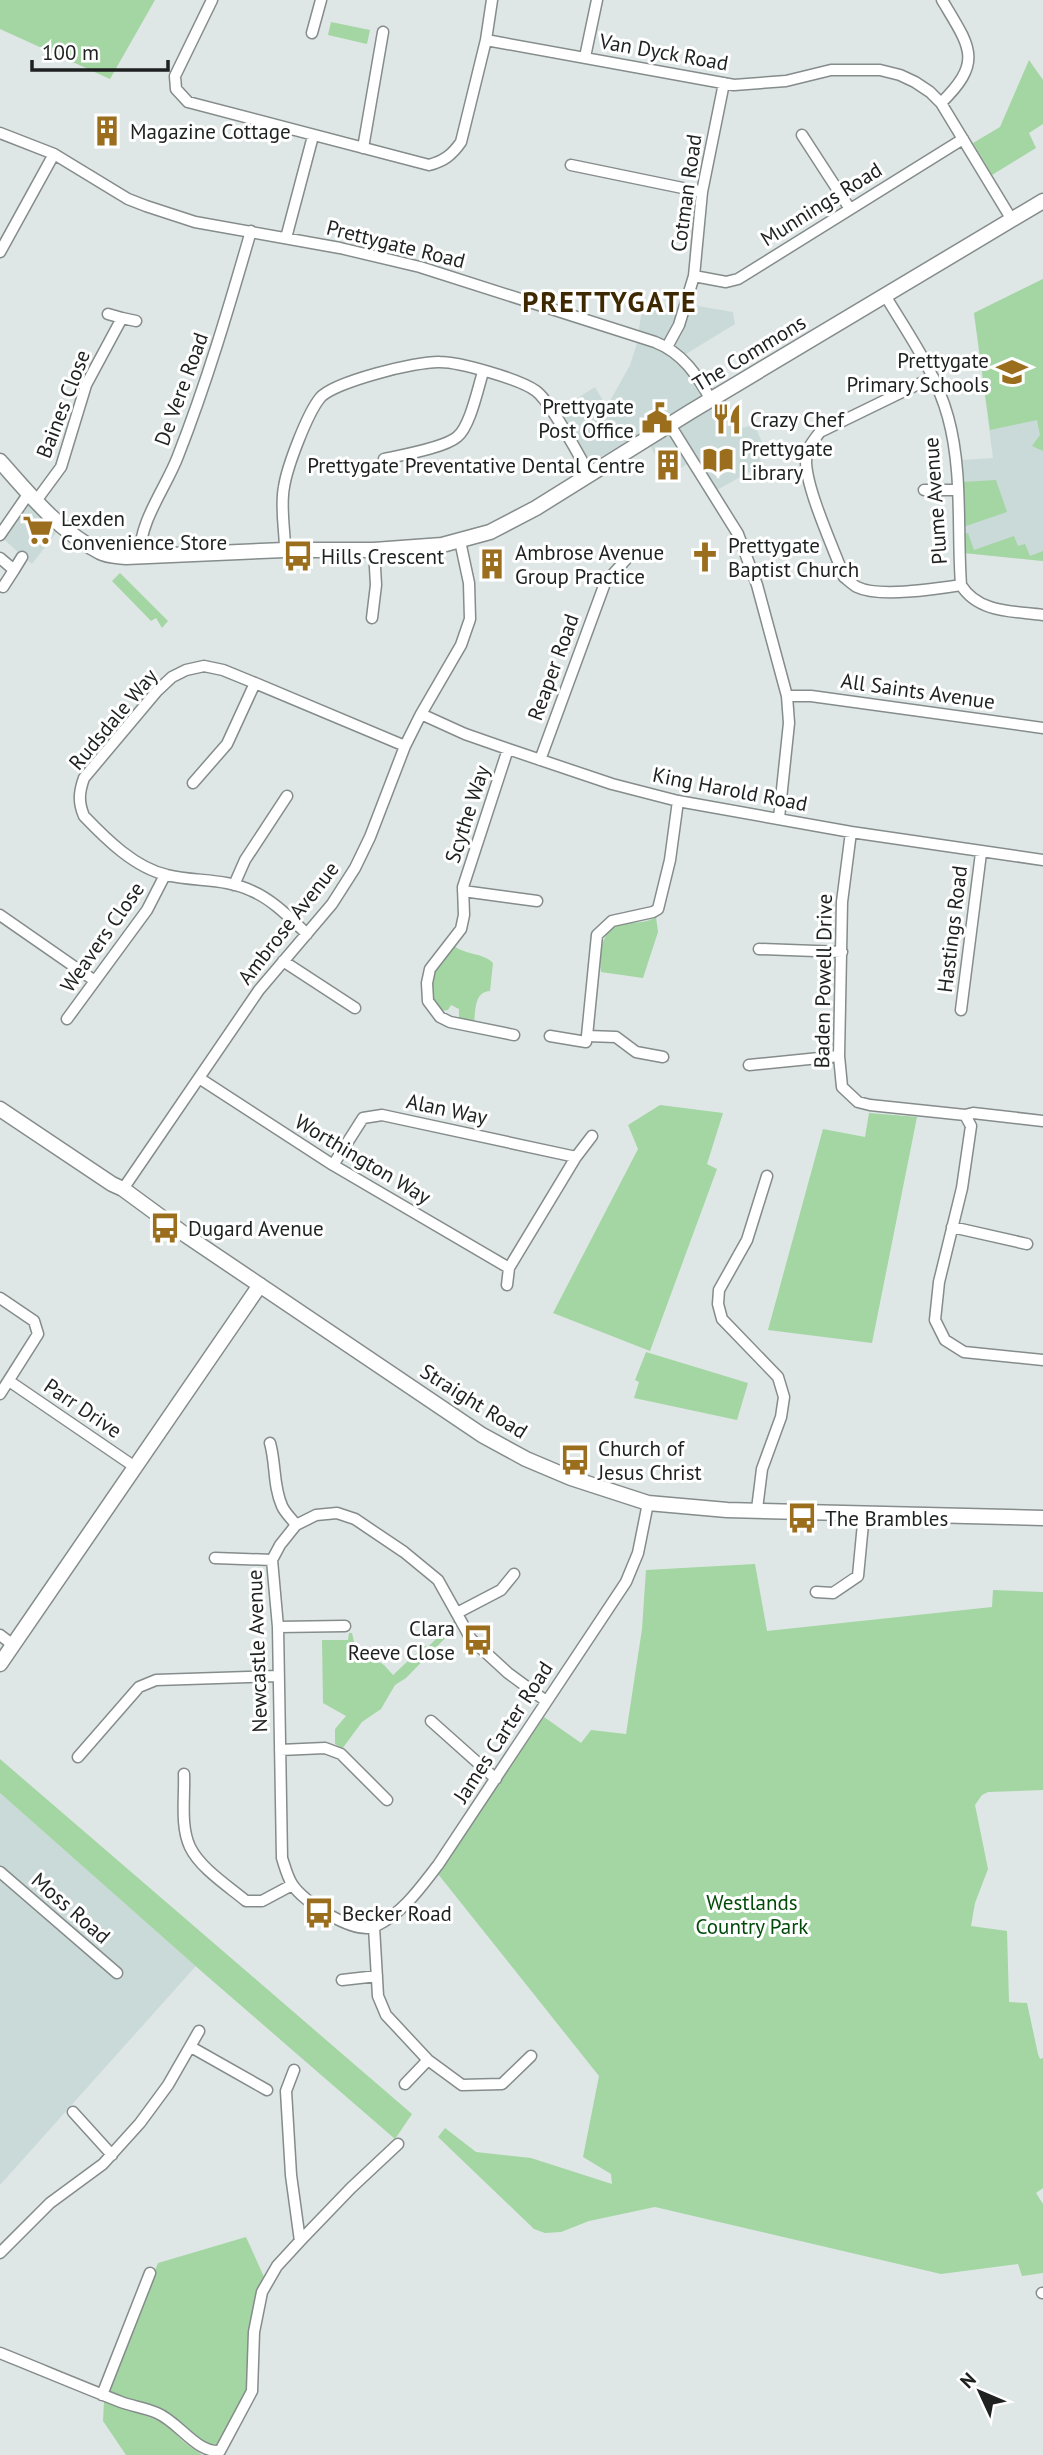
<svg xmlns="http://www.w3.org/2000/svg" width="1043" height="2455" font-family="'PT Sans',sans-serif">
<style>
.built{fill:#cadad8}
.green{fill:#a3d6a2}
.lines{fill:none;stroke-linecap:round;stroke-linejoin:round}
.minor-casing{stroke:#858c8b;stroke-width:13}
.tertiary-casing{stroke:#858c8b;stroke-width:17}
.minor{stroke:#fff;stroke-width:10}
.tertiary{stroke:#fff;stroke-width:14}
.labels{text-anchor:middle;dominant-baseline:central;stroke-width:6;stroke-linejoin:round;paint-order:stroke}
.street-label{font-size:21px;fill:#1e2120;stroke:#fff}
.poi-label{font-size:21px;fill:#1e2120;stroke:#fff;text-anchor:start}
.park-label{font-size:21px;fill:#004b09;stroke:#fff}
.district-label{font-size:28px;font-weight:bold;letter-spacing:2px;fill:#3d2802;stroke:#fff}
</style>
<rect width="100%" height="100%" fill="#dee7e6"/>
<!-- built -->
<path class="built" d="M 1043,279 L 1043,561 L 964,553 L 961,460 L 993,458 L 974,313 Z
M 643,302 L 678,308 L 692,305 L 733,312 L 735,324 L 686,354 L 712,387 L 718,387 L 743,428 L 754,424 L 765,449 L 759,456 L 762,465 L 717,490 L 697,458 L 668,476 L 650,446 L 636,436 L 592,462 L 587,460 L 557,411 L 595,387 L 605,404 L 610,401 L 630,365 L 637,343 Z
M 32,504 L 59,529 L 32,564 L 1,537 L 19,510 Z
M 0,1793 L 196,1966 L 0,2185 Z"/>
<!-- green -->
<path class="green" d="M 0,0 L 155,0 L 110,79 L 0,29 Z
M 331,22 L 370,30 L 367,44 L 328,35 Z
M 1029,60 L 1043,80 L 1043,124 L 1029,133 L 1036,148 L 992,175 L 973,143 L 1000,127 Z
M 1043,279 L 1043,451 L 1032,446 L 1040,435 L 1037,420 L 990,430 L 974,313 Z
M 996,480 L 1007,512 L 963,527 L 962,482 Z
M 968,533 L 974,550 L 1014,536 L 1018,546 L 1025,544 L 1030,556 L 1043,551 L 1043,561 L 964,553 L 964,534 Z
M 120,573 L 168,621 L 162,628 L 156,618 L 151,621 L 112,581 Z
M 656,917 L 658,932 L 643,978 L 601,972 C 598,951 602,925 628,923 C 639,922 646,923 656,917 Z
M 454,946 C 466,955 484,953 493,963 L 490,991 C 474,992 476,1010 474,1022 L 459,1018 L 459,1009 L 451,1005 L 448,1010 L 441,1011 C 420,982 434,969 454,946 Z
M 660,1105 L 723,1113 L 707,1164 L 717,1169 L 650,1351 L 553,1313 L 638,1149 L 628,1125 Z
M 869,1113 L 917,1117 L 872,1343 L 768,1330 L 823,1129 L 865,1137 Z
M 646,1352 L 748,1383 L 737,1420 L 634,1398 L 639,1382 L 635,1380 Z
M 755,1564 L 767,1631 L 992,1607 L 993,1590 L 1043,1592 L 1043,1790 L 988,1792 L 982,1795 L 975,1805 L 988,1869 L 975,1903 L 971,1926 L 1007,1931 L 1009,2002 L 1027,2003 L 1038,2054 L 1040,2059 L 1043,2058 L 1043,2188 L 1036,2193 L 1043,2204 L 1043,2273 L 1022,2276 L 1018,2264 L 941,2274 L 655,2207 L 589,2221 L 561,2232 L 545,2233 L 534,2229 L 438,2137 L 445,2128 L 476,2152 L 531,2158 L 612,2184 L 611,2174 L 583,2157 L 599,2076 L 438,1874 L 544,1717 L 581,1743 L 591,1730 L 626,1734 L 642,1629 L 646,1570 Z
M 455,1620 L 458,1625 L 406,1678 L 395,1685 L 381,1709 L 362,1722 L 342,1749 L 335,1744 L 335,1729 L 346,1716 L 323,1703 L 322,1640 L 348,1640 L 349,1633 L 352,1633 L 355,1646 L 384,1665 L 393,1675 L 424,1646 L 429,1646 Z
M 0,1759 L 412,2114 L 395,2139 L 208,1977 L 0,1793 Z
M 246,2237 L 265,2279 L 253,2377 L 220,2451 L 106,2392 L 158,2263 Z
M 104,2401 L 163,2422 L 184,2442 L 202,2455 L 126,2455 L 103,2421 Z"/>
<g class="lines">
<!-- minor casing -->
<g class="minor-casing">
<path id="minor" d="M 212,0 L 175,76 L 176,89 L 188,102 L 429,165 C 444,161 452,155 461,142 L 486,40 L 492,0
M 312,33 L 321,0
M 486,40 L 734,85 L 786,81 L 831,70 L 880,70 L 900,75 L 915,82 L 930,92 L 941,103 L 1012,220
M 585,57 L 597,0
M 941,103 C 984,61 970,47 942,0
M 0,133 L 54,154 L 128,199 L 146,206 L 195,222 L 340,248 L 420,267 L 655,342 C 683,353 697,375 711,400
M 802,135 L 850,209
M 363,148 L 383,32
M 571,165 L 702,192
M 286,238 L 313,136
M 0,252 L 54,154
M 694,276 L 726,282 L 738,279 L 963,139
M 886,297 C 909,335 936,373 948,417 C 963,471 957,530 961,585 C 978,613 1013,611 1043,615
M 122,318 L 136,321
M 667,347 L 679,325 L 694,276 L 702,192 L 724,83
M 933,377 L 820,432 C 813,441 806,449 806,461 C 806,489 834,549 844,577 C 848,580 853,585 857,587 C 879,598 936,589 961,585
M 670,425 L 738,534 L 757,585 L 787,696 L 789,723 L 779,818
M 384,459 C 402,455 444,448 457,437 C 470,427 478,388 483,372
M 924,490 L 957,490
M 36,501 L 61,467 L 86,385 L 122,318 L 108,314
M 0,535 L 29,493
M 285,550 C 285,530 280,507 284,487 C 287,467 307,414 320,398 C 333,382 417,361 440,362 C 459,362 520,379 536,391 C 551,402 579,456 590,475
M 140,556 C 139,521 166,488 178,456 C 207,382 229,307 251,231
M 0,558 L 14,570 L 3,587
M 14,570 L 22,557
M 372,618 L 376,585 L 374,550
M 787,696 L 811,696 L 1043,728
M 421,714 L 465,734 L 508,749 L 612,784 L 678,801 L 851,832 L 1043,860
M 508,749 L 463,887 L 464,915 L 461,929 L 430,969 L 427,983 L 428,1001 L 440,1017 L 450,1022 L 514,1035
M 540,760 L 605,583 L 630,555
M 193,783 L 227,744 L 255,683
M 851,832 L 842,902 L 839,1056 L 842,1087 L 858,1102 L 870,1105 L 965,1115 L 971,1126 L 962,1188 L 939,1282 L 935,1320 L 945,1340 L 964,1352 L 1043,1360
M 234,885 L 245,860 L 287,796
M 463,891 L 537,901
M 0,915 L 95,981
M 307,934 C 290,918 273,900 252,891 C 226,878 195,882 167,875 C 135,868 106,839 84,816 C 78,802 79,792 84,778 L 157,691 L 172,677 L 186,670 L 204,666 L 223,670 L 255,683 L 405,746
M 759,949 L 842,952
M 283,961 L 355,1008
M 961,1010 L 981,853
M 67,1019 L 147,910 L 165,875
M 550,1036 L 586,1042
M 663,1057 L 636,1052 L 616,1037 L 587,1036 L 597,935 L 612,921 L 653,912 L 658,909 L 670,860 L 678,801
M 749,1065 L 839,1056
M 199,1078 L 333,1165 L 509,1268
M 965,1115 L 973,1113 L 1043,1121
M 333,1165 L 363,1118 L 382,1115 L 576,1157
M 123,1189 L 259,990 L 332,904 L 355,868 L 370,837 L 405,746 L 421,714 L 461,645 L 470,619 L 469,583 L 460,541
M 952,1227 L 1027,1244
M 507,1285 L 509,1268 L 576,1157 L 592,1136
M 0,1298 L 34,1321 L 38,1334 L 0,1394
M 9,1381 L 135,1467
M 270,1443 C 276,1464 273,1486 282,1506 C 285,1513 292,1519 296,1525
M 757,1509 L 762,1469 L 781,1417 L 784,1397 L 778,1377 L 722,1319 L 718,1304 L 719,1290 L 747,1240 L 767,1176
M 215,1558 L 272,1560
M 816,1592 L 833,1593 L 858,1576 L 864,1513
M 457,1613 L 501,1590 L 514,1574
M 278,1627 L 345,1626
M 0,1635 L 13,1645
M 546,1701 L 508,1673 L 471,1639 L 438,1580 L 404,1552 L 355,1519 L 337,1513 L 316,1515 L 296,1525 L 280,1545 L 272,1560 L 278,1627 L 282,1858 C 285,1867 287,1876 292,1884 C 303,1902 355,1936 376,1926 C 404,1912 420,1888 438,1865 L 626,1582 L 638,1553 L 648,1503
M 431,1721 L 496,1779
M 280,1750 L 325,1748 L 341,1754 L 387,1800
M 78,1757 L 139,1687 L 156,1680 L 277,1676
M 184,1774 C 185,1797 180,1826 190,1847 C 200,1868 228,1886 246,1901 L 262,1901 L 292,1885
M 0,1872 L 117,1973
M 374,1927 L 378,1996 L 386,2015 L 428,2060 L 462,2085 L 502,2084 L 531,2056
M 342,1980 L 377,1976
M 191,2047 L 267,2090
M 405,2084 L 428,2060
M 73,2112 L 112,2155
M 300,2241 L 351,2188 L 398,2144
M 0,2253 L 50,2203 L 103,2164 L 140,2123 L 168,2085 L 199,2031
M 1042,2293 L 1043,2293
M 0,2353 C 40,2369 80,2386 121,2402 C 132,2406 145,2408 157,2413 C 179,2422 196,2453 220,2451 L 252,2391 L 254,2332 L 262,2292 L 277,2266 L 300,2241 L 291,2175 L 286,2091 L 294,2070
M 102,2395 L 150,2273"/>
</g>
<!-- tertiary casing -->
<g class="tertiary-casing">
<path id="tertiary" d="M 0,461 C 29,494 59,531 100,552 C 107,556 118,556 126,557 L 285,550 L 374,550 L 442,545 L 490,532 L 536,508 L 690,412 L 1043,201
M 0,1109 L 112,1184 L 123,1189 L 187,1236 L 482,1435 L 526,1459 L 571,1478 L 648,1503 L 727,1510 L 1043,1518
M 0,1664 L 260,1285"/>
</g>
<!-- minor -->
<use href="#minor" class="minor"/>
<!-- tertiary -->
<use href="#tertiary" class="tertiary"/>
</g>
<!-- icons -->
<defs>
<g id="building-bare" transform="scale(2.415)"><path d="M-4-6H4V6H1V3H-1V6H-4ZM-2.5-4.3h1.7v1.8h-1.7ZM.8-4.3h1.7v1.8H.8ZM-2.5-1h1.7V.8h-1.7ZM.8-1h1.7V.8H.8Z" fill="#9b6e1d" stroke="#fff" stroke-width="2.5" paint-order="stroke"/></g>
<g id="school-bare" transform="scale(2.415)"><path d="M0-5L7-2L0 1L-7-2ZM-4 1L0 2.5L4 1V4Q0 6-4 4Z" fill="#9b6e1d" stroke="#fff" stroke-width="2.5" paint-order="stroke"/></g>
<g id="civic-bare" transform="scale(2.415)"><path d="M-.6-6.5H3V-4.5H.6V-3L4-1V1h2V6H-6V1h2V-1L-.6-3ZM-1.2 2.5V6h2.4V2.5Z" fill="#9b6e1d" stroke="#fff" stroke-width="2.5" paint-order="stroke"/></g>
<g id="restaurant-bare" transform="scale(2.415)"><path d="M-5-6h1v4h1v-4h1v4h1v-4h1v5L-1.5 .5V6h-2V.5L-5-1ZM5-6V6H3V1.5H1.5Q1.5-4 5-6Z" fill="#9b6e1d" stroke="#fff" stroke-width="2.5" paint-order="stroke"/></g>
<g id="library-bare" transform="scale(2.415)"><path d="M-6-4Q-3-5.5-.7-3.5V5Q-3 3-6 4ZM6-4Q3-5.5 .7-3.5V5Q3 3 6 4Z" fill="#9b6e1d" stroke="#fff" stroke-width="2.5" paint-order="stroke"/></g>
<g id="supermarket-bare" transform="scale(2.415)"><path d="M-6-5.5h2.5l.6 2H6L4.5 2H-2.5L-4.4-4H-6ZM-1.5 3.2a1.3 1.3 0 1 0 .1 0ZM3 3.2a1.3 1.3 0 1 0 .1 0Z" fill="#9b6e1d" stroke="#fff" stroke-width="2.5" paint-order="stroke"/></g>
<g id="bus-bare" transform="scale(2.415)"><path d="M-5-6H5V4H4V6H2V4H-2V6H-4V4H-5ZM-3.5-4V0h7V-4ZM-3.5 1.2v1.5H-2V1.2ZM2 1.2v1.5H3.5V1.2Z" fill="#9b6e1d" stroke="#fff" stroke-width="2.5" paint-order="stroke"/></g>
<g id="church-bare" transform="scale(2.415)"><path d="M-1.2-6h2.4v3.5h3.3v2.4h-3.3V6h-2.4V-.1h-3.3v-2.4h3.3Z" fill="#9b6e1d" stroke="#fff" stroke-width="2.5" paint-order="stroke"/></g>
</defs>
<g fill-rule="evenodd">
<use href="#building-bare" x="107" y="131"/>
<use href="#school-bare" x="1012" y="372"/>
<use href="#civic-bare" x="657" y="418"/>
<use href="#restaurant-bare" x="727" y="419"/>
<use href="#library-bare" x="718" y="460"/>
<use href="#building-bare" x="668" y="465"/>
<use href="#supermarket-bare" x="38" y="530"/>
<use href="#bus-bare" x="298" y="556"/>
<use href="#church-bare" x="705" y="557"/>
<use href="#building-bare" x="492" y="564"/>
<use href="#bus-bare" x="165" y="1228"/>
<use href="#bus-bare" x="575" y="1460"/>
<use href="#bus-bare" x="802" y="1518"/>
<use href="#bus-bare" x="478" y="1640"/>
<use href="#bus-bare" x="319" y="1913"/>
</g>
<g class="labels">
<!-- street labels -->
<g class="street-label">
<text transform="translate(664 52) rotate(10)">Van Dyck Road</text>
<text transform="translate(686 193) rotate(-82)">Cotman Road</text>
<text transform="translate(821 204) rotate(-32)">Munnings Road</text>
<text transform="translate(396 244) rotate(14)">Prettygate Road</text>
<text transform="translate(749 353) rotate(-31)">The Commons</text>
<text transform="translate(181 389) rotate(-70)">De Vere Road</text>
<text transform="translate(63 404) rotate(-69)">Baines Close</text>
<text transform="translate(935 501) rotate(-94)">Plume Avenue</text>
<text transform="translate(553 667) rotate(-70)">Reaper Road</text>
<text transform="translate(918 691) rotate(8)">All Saints Avenue</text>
<text transform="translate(113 719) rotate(-50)">Rudsdale Way</text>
<text transform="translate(730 789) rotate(11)">King Harold Road</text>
<text transform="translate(467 814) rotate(-72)">Scythe Way</text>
<text transform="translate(288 923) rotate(-52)">Ambrose Avenue</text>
<text transform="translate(952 929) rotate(-83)">Hastings Road</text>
<text transform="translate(102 937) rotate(-55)">Weavers Close</text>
<text transform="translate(823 981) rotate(-89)">Baden Powell Drive</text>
<text transform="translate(447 1109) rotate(12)">Alan Way</text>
<text transform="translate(363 1159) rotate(31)">Worthington Way</text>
<text transform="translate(474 1401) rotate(32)">Straight Road</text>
<text transform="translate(83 1408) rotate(34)">Parr Drive</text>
<text transform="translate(257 1651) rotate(-92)">Newcastle Avenue</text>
<text transform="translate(503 1732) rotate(-57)">James Carter Road</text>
<text transform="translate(71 1908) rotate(41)">Moss Road</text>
</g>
<!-- poi labels -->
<g class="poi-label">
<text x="130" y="131">Magazine Cottage</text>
<text x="989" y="360" text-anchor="end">Prettygate<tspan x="989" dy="24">Primary Schools</tspan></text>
<text x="634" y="406" text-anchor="end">Prettygate<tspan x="634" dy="24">Post Office</tspan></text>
<text x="750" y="419">Crazy Chef</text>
<text x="741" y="448">Prettygate<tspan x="741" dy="24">Library</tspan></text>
<text x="645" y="465" text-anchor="end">Prettygate Preventative Dental Centre</text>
<text x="61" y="518">Lexden<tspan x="61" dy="24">Convenience Store</tspan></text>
<text x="728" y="545">Prettygate<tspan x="728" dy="24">Baptist Church</tspan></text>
<text x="515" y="552">Ambrose Avenue<tspan x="515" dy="24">Group Practice</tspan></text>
<text x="321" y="556">Hills Crescent</text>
<text x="188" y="1228">Dugard Avenue</text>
<text x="598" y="1448">Church of<tspan x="598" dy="24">Jesus Christ</tspan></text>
<text x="825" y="1518">The Brambles</text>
<text x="455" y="1628" text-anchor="end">Clara<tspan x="455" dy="24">Reeve Close</tspan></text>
<text x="342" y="1913">Becker Road</text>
</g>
<!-- park labels -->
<g class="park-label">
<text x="752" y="1902">Westlands<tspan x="752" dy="24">Country Park</tspan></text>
</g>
<!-- district labels -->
<g class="district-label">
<text x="610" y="301">PRETTYGATE</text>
</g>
</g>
<!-- north arrow -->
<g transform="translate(980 2392) rotate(314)" stroke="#ffffff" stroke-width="5" paint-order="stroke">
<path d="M0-5L12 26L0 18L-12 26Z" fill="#1e2120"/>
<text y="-10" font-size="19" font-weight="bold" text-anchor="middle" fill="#1e2120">N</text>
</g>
<!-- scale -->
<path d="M32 60v10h136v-10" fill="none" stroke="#1e2120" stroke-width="3.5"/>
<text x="42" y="60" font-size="21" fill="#1e2120" stroke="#ffffff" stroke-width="5" paint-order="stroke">100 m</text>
</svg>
